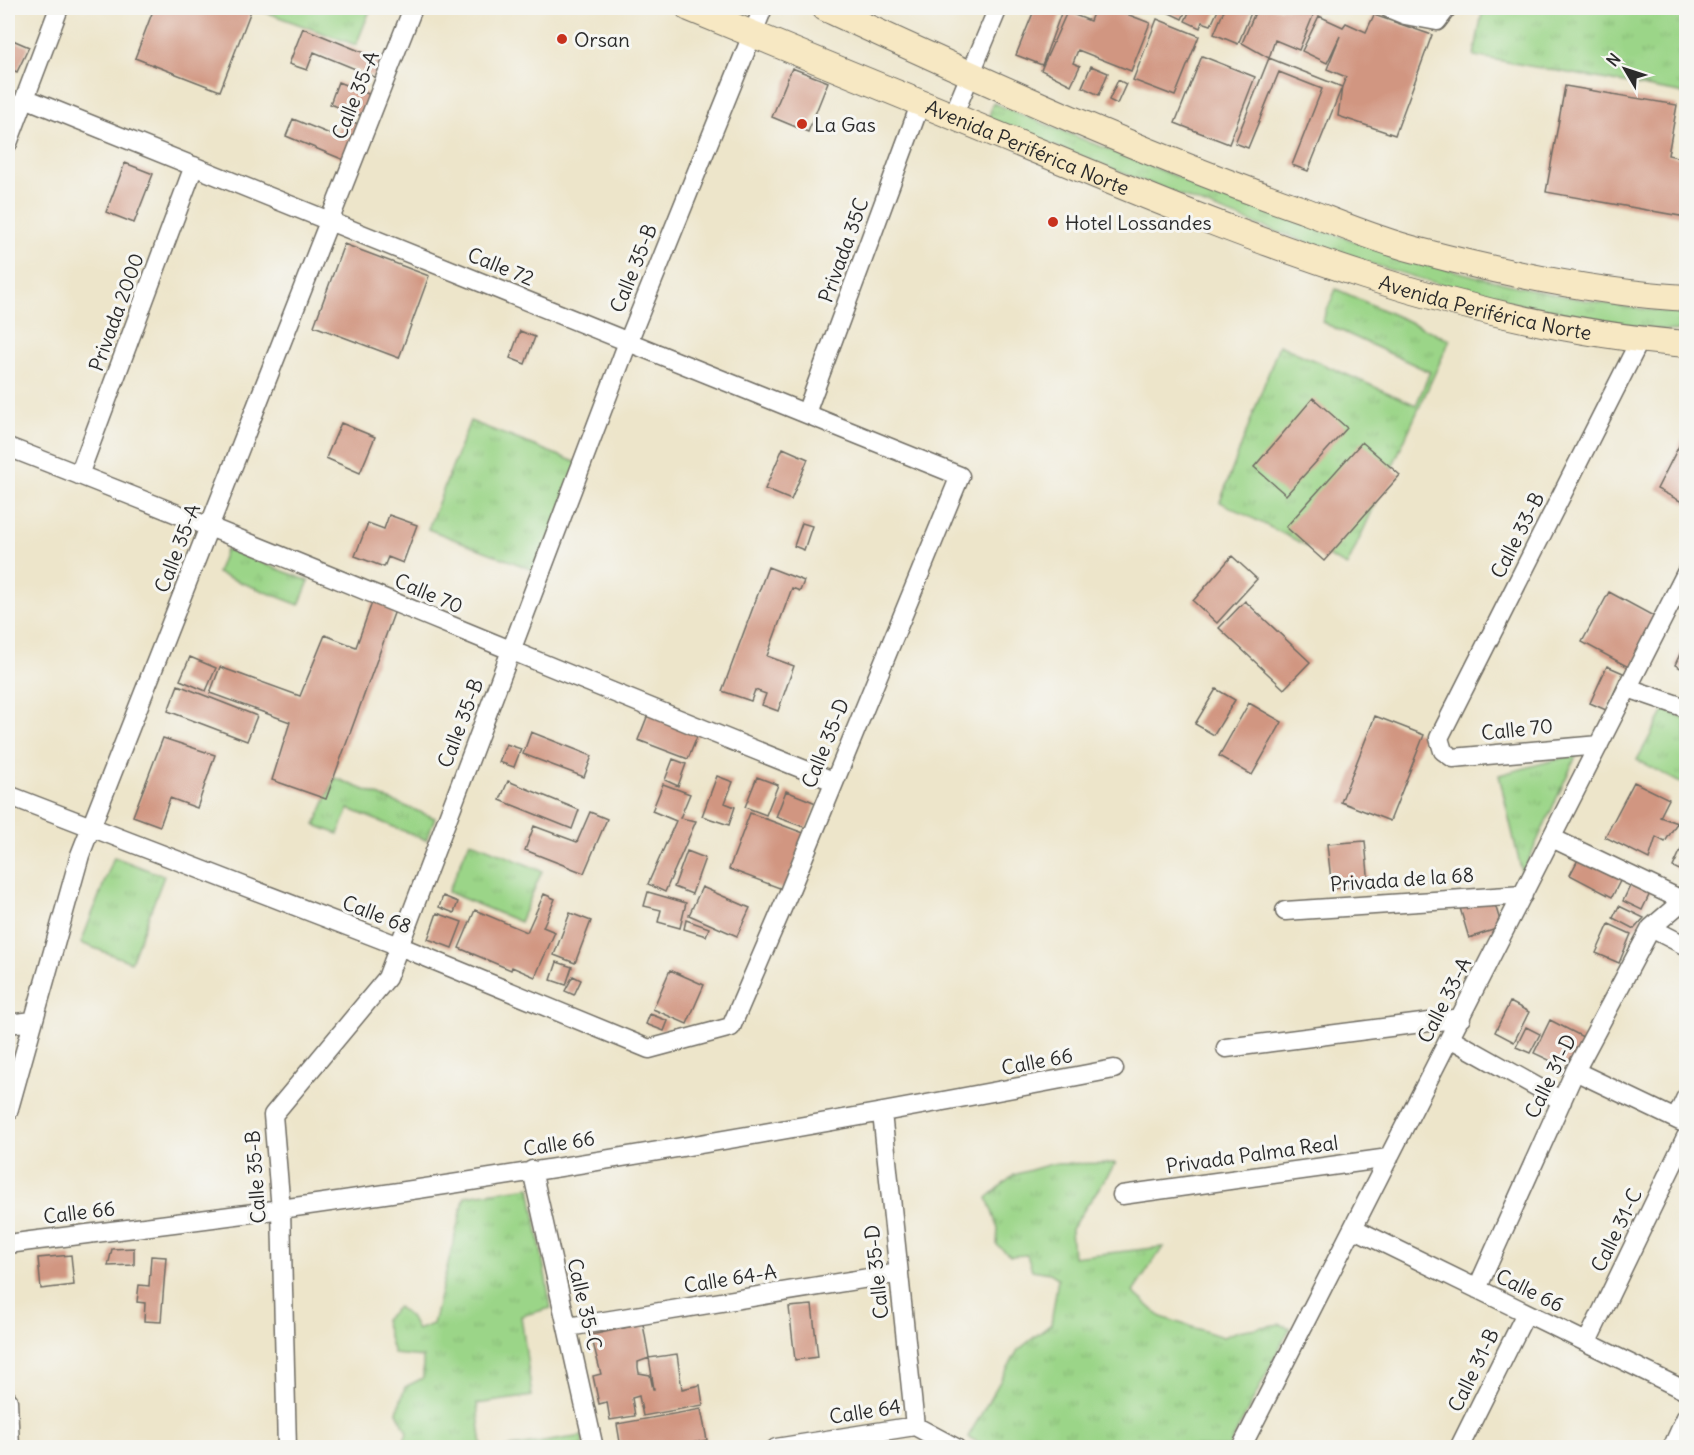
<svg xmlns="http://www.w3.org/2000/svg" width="1694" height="1455" font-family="Delius,sans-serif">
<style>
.park{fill:url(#park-tufts);stroke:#63805a;stroke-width:1.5}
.building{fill:#d19681;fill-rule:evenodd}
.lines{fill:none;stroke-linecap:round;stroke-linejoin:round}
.minor-casing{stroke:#6f6c63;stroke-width:21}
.secondary-casing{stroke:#6f6c63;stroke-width:28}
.minor{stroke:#fff;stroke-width:18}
.secondary{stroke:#f7e8c3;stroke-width:26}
.poi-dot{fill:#c8321e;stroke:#f6f6f2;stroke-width:2}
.labels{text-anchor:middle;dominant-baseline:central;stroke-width:6;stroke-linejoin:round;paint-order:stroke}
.poi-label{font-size:20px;fill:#2b2b2b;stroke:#f6f6f2;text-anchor:start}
.street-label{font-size:20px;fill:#2b2b2b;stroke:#f6f6f2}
</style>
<defs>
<pattern id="park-tufts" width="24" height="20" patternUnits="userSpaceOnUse" patternTransform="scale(1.5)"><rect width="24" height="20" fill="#9bd588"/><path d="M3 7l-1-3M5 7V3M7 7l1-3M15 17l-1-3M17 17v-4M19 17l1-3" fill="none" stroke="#86b776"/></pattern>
</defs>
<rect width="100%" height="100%" fill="#f6f6f2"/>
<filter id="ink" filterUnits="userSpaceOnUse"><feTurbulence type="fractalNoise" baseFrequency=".0167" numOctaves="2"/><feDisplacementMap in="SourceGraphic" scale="12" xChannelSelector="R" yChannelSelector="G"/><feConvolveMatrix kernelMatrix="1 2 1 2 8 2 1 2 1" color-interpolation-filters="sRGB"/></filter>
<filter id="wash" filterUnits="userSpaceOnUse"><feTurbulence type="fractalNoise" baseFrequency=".008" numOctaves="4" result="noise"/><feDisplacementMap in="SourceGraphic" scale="24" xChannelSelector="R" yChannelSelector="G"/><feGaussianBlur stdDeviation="1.35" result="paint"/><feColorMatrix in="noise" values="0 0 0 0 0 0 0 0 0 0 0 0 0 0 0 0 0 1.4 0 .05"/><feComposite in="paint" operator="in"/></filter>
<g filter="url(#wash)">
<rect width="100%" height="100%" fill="#ede5ca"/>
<!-- park -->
<path class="park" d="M 254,8 L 371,8 L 356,45 Z
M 1483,8 L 1686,8 L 1686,94 L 1474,56 Z
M 993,103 C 1217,193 1444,291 1686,314 L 1686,332 C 1446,310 1211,207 988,120 Z
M 1336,289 L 1450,340 L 1347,566 L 1220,502 L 1279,345 L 1416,405 L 1430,372 L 1322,322 Z
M 470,421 L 583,465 L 541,573 L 428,529 Z
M 226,549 L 309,581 L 299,605 L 217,573 Z
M 1665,709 L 1686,720 L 1686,786 L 1637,760 Z
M 1577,754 L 1522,874 L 1499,775 Z
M 335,778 L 435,818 L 426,840 L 349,809 L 338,834 L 315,825 Z
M 470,841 L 542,871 L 520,922 L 448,892 Z
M 114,857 L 164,876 L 131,962 L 81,943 Z
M 1116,1163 L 1071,1229 L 1073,1257 L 1163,1247 L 1133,1292 L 1161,1317 L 1223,1337 L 1238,1331 L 1280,1324 L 1290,1328 L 1229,1447 L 987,1447 L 968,1437 L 1018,1350 L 1051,1324 L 1058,1278 L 1050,1273 L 1032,1270 L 1027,1255 L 1010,1256 L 997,1245 L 998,1228 L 987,1198 L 1014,1175 L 1051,1164 Z
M 530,1187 L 551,1308 L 521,1316 L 532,1396 L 477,1404 L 482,1447 L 402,1447 L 407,1432 L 397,1412 L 405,1387 L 423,1378 L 423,1357 L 394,1354 L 384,1320 L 398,1307 L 410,1317 L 417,1330 L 433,1324 L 465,1196 Z
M 582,1436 L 584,1447 L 504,1448 Z"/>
<g id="blocks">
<!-- building -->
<path class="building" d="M 154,8 L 252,8 L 220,91 L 135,58 Z
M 1035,8 L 1063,8 L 1042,65 L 1016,55 Z
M 1095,8 L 1111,8 L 1150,23 L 1131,71 L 1078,50 L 1073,63 L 1080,66 L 1071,85 L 1041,70 L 1067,12 L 1090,21 Z
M 1159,8 L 1187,8 L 1182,19 Z
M 1191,8 L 1219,8 L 1211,25 L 1202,22 L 1200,28 L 1185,21 Z
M 1225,8 L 1253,8 L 1238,44 L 1214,34 Z
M 1257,8 L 1306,8 L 1315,11 L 1299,50 L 1275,40 L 1269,58 L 1342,87 L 1308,171 L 1292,165 L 1322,89 L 1279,72 L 1248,148 L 1235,143 L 1269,58 L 1242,43 Z
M 1374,15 L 1432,35 L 1395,135 L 1338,116 L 1342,87 L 1346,77 L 1327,69 L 1340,36 L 1327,63 L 1302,51 L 1319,16 L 1343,27 L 1346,23 L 1366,32 Z
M 1157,19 L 1199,36 L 1175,96 L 1133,80 Z
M 303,28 L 389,63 L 382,80 L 314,52 L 307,70 L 289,64 Z
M 8,38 L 29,47 L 17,72 L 8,68 Z
M 1202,56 L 1255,77 L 1229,144 L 1175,123 Z
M 1091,66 L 1108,73 L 1099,95 L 1082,87 Z
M 792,68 L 828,82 L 808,132 L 772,117 Z
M 1118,80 L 1126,84 L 1117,104 L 1109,100 Z
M 338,82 L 376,97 L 368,118 L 330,104 Z
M 1565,86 L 1677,105 L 1668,155 L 1686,159 L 1686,217 L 1546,192 Z
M 342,117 L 358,124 L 344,160 L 286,136 L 293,119 L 335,136 Z
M 125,163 L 153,174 L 134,223 L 106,212 Z
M 344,244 L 429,276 L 399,358 L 314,326 Z
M 520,331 L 535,337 L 525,364 L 510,358 Z
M 1313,398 L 1347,428 L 1286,495 L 1254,467 Z
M 341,423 L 375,437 L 360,473 L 326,458 Z
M 1686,432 L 1686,504 L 1657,489 Z
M 1362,442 L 1400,475 L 1324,561 L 1286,527 Z
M 783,448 L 808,459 L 791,500 L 765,489 Z
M 389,515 L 417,525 L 403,563 L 388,557 L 384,567 L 355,556 L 368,523 L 384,529 Z
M 802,523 L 812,526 L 804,550 L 794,546 Z
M 1232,556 L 1257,579 L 1217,623 L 1193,601 Z
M 768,567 L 804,581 L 800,591 L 792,588 L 767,656 L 794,666 L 778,711 L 762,705 L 766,694 L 755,690 L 751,701 L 722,691 Z
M 1609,592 L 1659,619 L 1632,669 L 1582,642 Z
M 374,597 L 397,605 L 326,799 L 272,780 L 290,722 L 210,693 L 220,667 L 300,696 L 325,635 L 356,647 Z
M 1245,601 L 1310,662 L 1284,689 L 1219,628 Z
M 1686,641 L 1686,671 L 1675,665 Z
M 190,657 L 216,668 L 206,691 L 180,680 Z
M 1607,666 L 1623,673 L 1606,710 L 1590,703 Z
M 178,685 L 257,716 L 247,741 L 168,711 Z
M 1216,689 L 1235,700 L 1214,735 L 1195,724 Z
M 1249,703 L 1282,722 L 1252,775 L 1219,756 Z
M 649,712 L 699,732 L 688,759 L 638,740 Z
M 1375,716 L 1424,735 L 1390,821 L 1341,802 Z
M 531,732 L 592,756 L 584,777 L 523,754 Z
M 163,738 L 215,755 L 197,808 L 170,798 L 160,826 L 133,816 Z
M 506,744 L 521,749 L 514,767 L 499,762 Z
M 673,759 L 686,764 L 678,786 L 665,780 Z
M 717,776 L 733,782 L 725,803 L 735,807 L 729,825 L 702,816 Z
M 757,777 L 778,785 L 766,815 L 745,807 Z
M 508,781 L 579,810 L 572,829 L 500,800 Z
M 1634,782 L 1669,799 L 1660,817 L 1677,823 L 1665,842 L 1656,837 L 1649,859 L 1605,837 Z
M 663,784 L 690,794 L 680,818 L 696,821 L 665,892 L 648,884 L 676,821 L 652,811 Z
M 786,791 L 816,803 L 807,828 L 776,817 Z
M 1686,807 L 1686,829 L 1677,823 Z
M 590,812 L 607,819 L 584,873 L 525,850 L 534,826 L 577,842 Z
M 750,813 L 806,834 L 785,890 L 729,869 Z
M 1686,839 L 1686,873 L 1673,867 Z
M 1365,841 L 1369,885 L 1332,889 L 1327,844 Z
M 687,851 L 705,858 L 692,894 L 674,887 Z
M 1581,854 L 1623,875 L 1612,897 L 1570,875 Z
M 1633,880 L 1652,889 L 1642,910 L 1623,901 Z
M 702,887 L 750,908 L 737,936 L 689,915 Z
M 648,892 L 686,903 L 680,928 L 658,922 L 661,910 L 644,906 Z
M 544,894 L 555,899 L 543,927 L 555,932 L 535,977 L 512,967 L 511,970 L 459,948 L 475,910 L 527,932 Z
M 443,896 L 458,902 L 454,913 L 439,907 Z
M 1493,898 L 1502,927 L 1469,938 L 1460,908 Z
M 1619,906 L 1644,918 L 1634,929 L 1613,918 Z
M 437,913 L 462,922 L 452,948 L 428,939 Z
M 570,913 L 591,921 L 575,963 L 554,955 Z
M 686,920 L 709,928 L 706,936 L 684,929 Z
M 1609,924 L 1631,934 L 1619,963 L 1596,953 Z
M 557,962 L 572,967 L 566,985 L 551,980 Z
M 670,970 L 704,985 L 687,1024 L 653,1009 Z
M 573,976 L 581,980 L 574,995 L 565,991 Z
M 1510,1002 L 1529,1012 L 1514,1042 L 1495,1032 Z
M 650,1014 L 668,1021 L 664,1031 L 646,1024 Z
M 1550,1020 L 1585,1038 L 1570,1070 L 1534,1053 Z
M 1526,1027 L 1540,1034 L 1530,1053 L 1516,1047 Z
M 134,1248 L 134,1265 L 108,1266 L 112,1249 Z
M 71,1255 L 74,1285 L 41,1289 L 38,1258 Z
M 151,1256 L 166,1257 L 161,1322 L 144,1321 L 145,1303 L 137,1302 L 139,1285 L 149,1286 Z
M 812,1305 L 818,1357 L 795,1360 L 789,1307 Z
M 643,1324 L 649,1358 L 677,1354 L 682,1389 L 700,1385 L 703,1405 L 643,1416 L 639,1396 L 632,1398 L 635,1416 L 610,1420 L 607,1402 L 599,1404 L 593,1376 L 601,1374 L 591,1335 ZM 649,1358 L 654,1389 L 653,1389 L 650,1375 L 639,1373 L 638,1367 L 638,1362 Z
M 701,1409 L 707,1440 L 667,1448 L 621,1448 L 617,1424 Z"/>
</g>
</g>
<g filter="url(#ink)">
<use href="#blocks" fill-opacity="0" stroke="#6f6c63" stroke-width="1.5"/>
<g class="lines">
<!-- minor casing -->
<g class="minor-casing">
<path id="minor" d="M 1388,8 L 1405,15 L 1437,21 L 1447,8
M 953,116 L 998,8
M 8,143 L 59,8
M 806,413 L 921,102
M 8,447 C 285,554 557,672 833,781
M 79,475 L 194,166
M 1628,688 L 1686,708
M 1599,745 L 1453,758 L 1443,751 L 1439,738 L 1640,340
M 8,795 L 399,946 L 649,1049 L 731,1027 L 790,890 L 960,476 L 25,98
M 1552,838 L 1684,901
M 1285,911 L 1523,895
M 1651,928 L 1686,946
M 8,1024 L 33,1021
M 1450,1038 L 1562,1101
M 1226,1048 L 1461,1018
M 1575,1071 L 1686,1124
M 8,1112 L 80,855 L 413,8
M 882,1113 L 915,1426
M 1676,1119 L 1686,1097
M 532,1170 L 594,1448
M 1122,1195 L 1389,1158
M 1353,1228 L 1686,1391
M 8,1244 C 99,1232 190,1222 281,1209 C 560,1170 838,1122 1114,1069
M 1477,1289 L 1575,1071 L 1651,928 L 1686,898
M 568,1327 L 899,1273
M 1587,1342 L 1686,1137
M 8,1400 L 10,1448
M 287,1448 L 281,1210 L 273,1115 L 387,978 L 628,342 L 763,8
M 776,1448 L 915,1426 L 956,1448
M 1241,1448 L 1686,573
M 1459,1448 L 1526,1313
M 1672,1448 L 1686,1417"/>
</g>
<!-- secondary casing -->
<g class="secondary-casing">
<g id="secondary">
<path id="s1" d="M 689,8 C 812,58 935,108 1057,159 C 1259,243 1467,326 1686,344"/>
<path d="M 825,8 C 982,80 1140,153 1303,210 C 1340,224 1377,240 1416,250 C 1503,273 1596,293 1686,298"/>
</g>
</g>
<!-- minor -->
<use href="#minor" class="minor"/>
<!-- secondary -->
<use href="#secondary" class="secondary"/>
</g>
</g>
<!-- markers -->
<g class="poi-dot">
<circle cx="562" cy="39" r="6"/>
<circle cx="802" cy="124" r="6"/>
<circle cx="1053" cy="222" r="6"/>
</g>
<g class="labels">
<!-- poi labels -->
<g class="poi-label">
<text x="574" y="39">Orsan</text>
<text x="814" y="124">La Gas</text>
<text x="1065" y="222">Hotel Lossandes</text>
</g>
<!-- street labels -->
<g class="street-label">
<text transform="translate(355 95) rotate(-68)">Calle 35-A</text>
<text stroke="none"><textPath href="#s1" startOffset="366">Avenida Periférica Norte</textPath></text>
<text transform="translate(843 250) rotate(-70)">Privada 35C</text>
<text transform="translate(501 266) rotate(22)">Calle 72</text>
<text transform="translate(633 268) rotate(-68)">Calle 35-B</text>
<text stroke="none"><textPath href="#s1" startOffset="852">Avenida Periférica Norte</textPath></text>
<text transform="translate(116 312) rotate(-70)">Privada 2000</text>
<text transform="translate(1517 535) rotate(-63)">Calle 33-B</text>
<text transform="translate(177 548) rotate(-69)">Calle 35-A</text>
<text transform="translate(429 593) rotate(23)">Calle 70</text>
<text transform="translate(460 723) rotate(-69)">Calle 35-B</text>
<text transform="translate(1517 729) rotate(-6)">Calle 70</text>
<text transform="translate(825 743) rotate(-68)">Calle 35-D</text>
<text transform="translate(1402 879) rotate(-4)">Privada de la 68</text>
<text transform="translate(377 914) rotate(21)">Calle 68</text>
<text transform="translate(1444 1000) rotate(-63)">Calle 33-A</text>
<text transform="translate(1037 1061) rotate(-11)">Calle 66</text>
<text transform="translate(1550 1076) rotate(-64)">Calle 31-D</text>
<text transform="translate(559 1143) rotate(-9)">Calle 66</text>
<text transform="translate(1252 1154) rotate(-8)">Privada Palma Real</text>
<text transform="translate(255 1177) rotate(-94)">Calle 35-B</text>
<text transform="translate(79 1212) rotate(-7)">Calle 66</text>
<text transform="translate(1616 1230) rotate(-64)">Calle 31-C</text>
<text transform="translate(876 1272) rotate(-96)">Calle 35-D</text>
<text transform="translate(730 1278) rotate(-9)">Calle 64-A</text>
<text transform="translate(1530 1290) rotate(26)">Calle 66</text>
<text transform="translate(585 1304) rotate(77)">Calle 35-C</text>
<text transform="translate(1473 1370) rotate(-64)">Calle 31-B</text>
<text transform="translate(865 1411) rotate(-9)">Calle 64</text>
</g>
</g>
<!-- margin -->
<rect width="1694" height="1455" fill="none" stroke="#f6f6f2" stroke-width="30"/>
<!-- north arrow -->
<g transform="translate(1625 69) rotate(309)" stroke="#f6f6f2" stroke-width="4.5" paint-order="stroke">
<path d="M0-4.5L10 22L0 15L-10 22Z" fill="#2b2b2b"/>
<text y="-9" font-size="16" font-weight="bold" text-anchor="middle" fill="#2b2b2b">N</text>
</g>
</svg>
